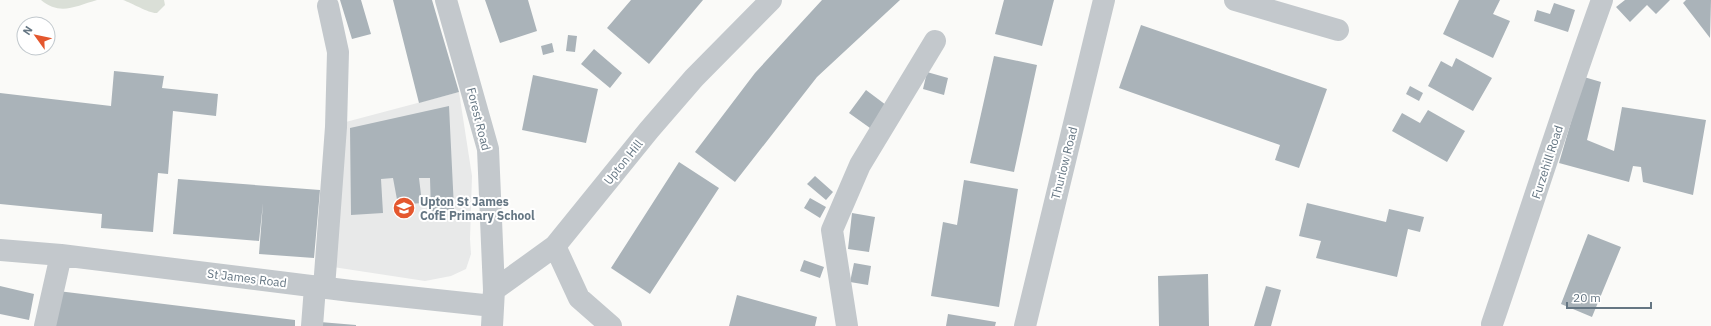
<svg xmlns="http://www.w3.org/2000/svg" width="1711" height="326" font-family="'IBM Plex Sans',sans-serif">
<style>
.built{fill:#e8e9e9}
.green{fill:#dadfd7}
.building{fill:#aab3b9}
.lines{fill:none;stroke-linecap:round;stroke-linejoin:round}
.minor{stroke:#c3c8cc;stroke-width:22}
.labels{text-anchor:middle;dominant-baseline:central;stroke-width:4;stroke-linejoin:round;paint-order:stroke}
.street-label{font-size:12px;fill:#657683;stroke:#fff}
.poi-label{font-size:12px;font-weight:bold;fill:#657683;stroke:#fff;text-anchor:start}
</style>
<rect width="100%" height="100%" fill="#fafaf8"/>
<!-- built -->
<path class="built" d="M 459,92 L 472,176 L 470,239 L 471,254 L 466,269 L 451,276 L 425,281 L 333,267 L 342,123 Z"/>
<!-- green -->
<path class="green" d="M 41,0 L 97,0 C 76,6 60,16 41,0 Z
M 123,0 L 164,0 L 165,5 L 157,13 C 150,14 132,3 123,0 Z"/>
<!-- building -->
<path class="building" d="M 340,0 L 361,0 L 371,34 L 352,39 Z
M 393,0 L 432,0 L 459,92 L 419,103 Z
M 485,0 L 528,0 L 537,31 L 500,43 Z
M 631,0 L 703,0 L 649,64 L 607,28 Z
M 822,0 L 900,0 L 817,77 L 735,182 L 695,152 L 755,73 Z
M 1004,0 L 1054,0 L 1042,46 L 995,34 Z
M 1459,0 L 1500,0 L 1493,14 L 1510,21 L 1493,58 L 1443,34 Z
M 1625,0 L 1670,0 L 1656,14 L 1647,5 L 1630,22 L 1616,7 Z
M 1686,0 L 1711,0 L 1710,38 L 1683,3 Z
M 1554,3 L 1575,10 L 1568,32 L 1534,21 L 1537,10 L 1550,14 Z
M 1141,25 L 1327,89 L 1299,168 L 1275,160 L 1280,145 L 1119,88 Z
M 568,35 L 577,36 L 575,52 L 566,51 Z
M 552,43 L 554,52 L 543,55 L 541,46 Z
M 594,49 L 622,73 L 610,88 L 581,64 Z
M 994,56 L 1037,65 L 1014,172 L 970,163 Z
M 1456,58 L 1492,78 L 1473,111 L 1428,86 L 1441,61 L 1452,67 Z
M 114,71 L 164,76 L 162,88 L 218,94 L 216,116 L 173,111 L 168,174 L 158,173 L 153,232 L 101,228 L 102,214 L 0,204 L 0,93 L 111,106 Z
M 927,72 L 948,78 L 944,95 L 923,89 Z
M 533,75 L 598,89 L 586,143 L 522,130 Z
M 1584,77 L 1601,82 L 1587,140 L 1614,151 L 1622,107 L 1706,120 L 1693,195 L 1643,182 L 1641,167 L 1633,166 L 1629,182 L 1559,163 Z
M 1410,86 L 1423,93 L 1419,101 L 1406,94 Z
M 866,90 L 886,105 L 870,128 L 849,113 Z
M 449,106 L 454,209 L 431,212 L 430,178 L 419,178 L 422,203 L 398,205 L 393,178 L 381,179 L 383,213 L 351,215 L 350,128 Z
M 1428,110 L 1465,131 L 1447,162 L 1392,131 L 1402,113 L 1420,123 Z
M 679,162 L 719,188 L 650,294 L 611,268 Z
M 815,176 L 833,192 L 826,200 L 807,184 Z
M 178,179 L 320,190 L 314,258 L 259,254 L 263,203 L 259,241 L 173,234 Z
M 964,180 L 1018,189 L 999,307 L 931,296 L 943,222 L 957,225 Z
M 810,198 L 826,207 L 820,218 L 804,208 Z
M 1307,203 L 1386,222 L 1389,209 L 1424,217 L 1420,232 L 1408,229 L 1397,277 L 1316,258 L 1321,241 L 1299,236 Z
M 852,213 L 875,217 L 869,252 L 848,249 Z
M 1588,234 L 1621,247 L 1592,317 L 1561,304 Z
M 804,260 L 824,267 L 820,278 L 800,271 Z
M 854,263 L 871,266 L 868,285 L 850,282 Z
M 1208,274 L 1209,326 L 1159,326 L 1158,276 Z
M 0,286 L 34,294 L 29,320 L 0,314 Z
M 1266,286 L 1281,290 L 1271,326 L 1254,326 Z
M 58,291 L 295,320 L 295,326 L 55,326 Z
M 737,295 L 817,317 L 815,326 L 729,326 Z
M 948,314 L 996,322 L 995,326 L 946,326 Z
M 320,322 L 356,325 L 356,326 L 320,326 Z"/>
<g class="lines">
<!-- minor -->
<path class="minor" d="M 446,0 L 488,149 L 494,290
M 1235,0 L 1338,30
M 555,246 L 579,298 L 611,326
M 0,250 L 61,255 L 351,291 L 493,306
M 324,288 L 336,127 L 338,52 L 328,6
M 1492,324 C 1529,216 1563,108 1602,0
M 45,326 L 61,255
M 312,326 L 315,287
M 492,326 L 494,290 L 555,246 L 649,130 L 694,78 L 771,0
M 847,326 L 832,230 L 860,165 L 935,41
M 1025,326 L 1104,0"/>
</g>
<!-- icons -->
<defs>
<g id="school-disc" transform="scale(1.15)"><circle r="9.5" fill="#e4572e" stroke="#fff"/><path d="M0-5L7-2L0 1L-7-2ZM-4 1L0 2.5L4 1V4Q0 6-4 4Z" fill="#fff"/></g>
</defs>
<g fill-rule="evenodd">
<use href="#school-disc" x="404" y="208"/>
</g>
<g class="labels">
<!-- street labels -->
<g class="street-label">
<text transform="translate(479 119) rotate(76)">Forest Road</text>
<text transform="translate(623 162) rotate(-51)">Upton Hill</text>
<text transform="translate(1547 162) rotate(-72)">Furzehill Road</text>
<text transform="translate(1064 163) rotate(-76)">Thurlow Road</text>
<text transform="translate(247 278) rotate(7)">St James Road</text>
</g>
<!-- poi labels -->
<g class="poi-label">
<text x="420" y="201">Upton St James<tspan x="420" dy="14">CofE Primary School</tspan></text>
</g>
</g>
<!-- north arrow -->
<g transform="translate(36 36) rotate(303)"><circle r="19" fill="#ffffff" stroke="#c1c8cd"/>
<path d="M0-3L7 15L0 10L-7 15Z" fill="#e4572e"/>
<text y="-6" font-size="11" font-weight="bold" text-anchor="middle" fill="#657683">N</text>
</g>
<!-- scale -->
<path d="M1567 302v6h84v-6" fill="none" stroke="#657683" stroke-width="2"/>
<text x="1573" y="302" font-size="12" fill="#657683" stroke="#ffffff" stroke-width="3" paint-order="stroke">20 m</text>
</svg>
